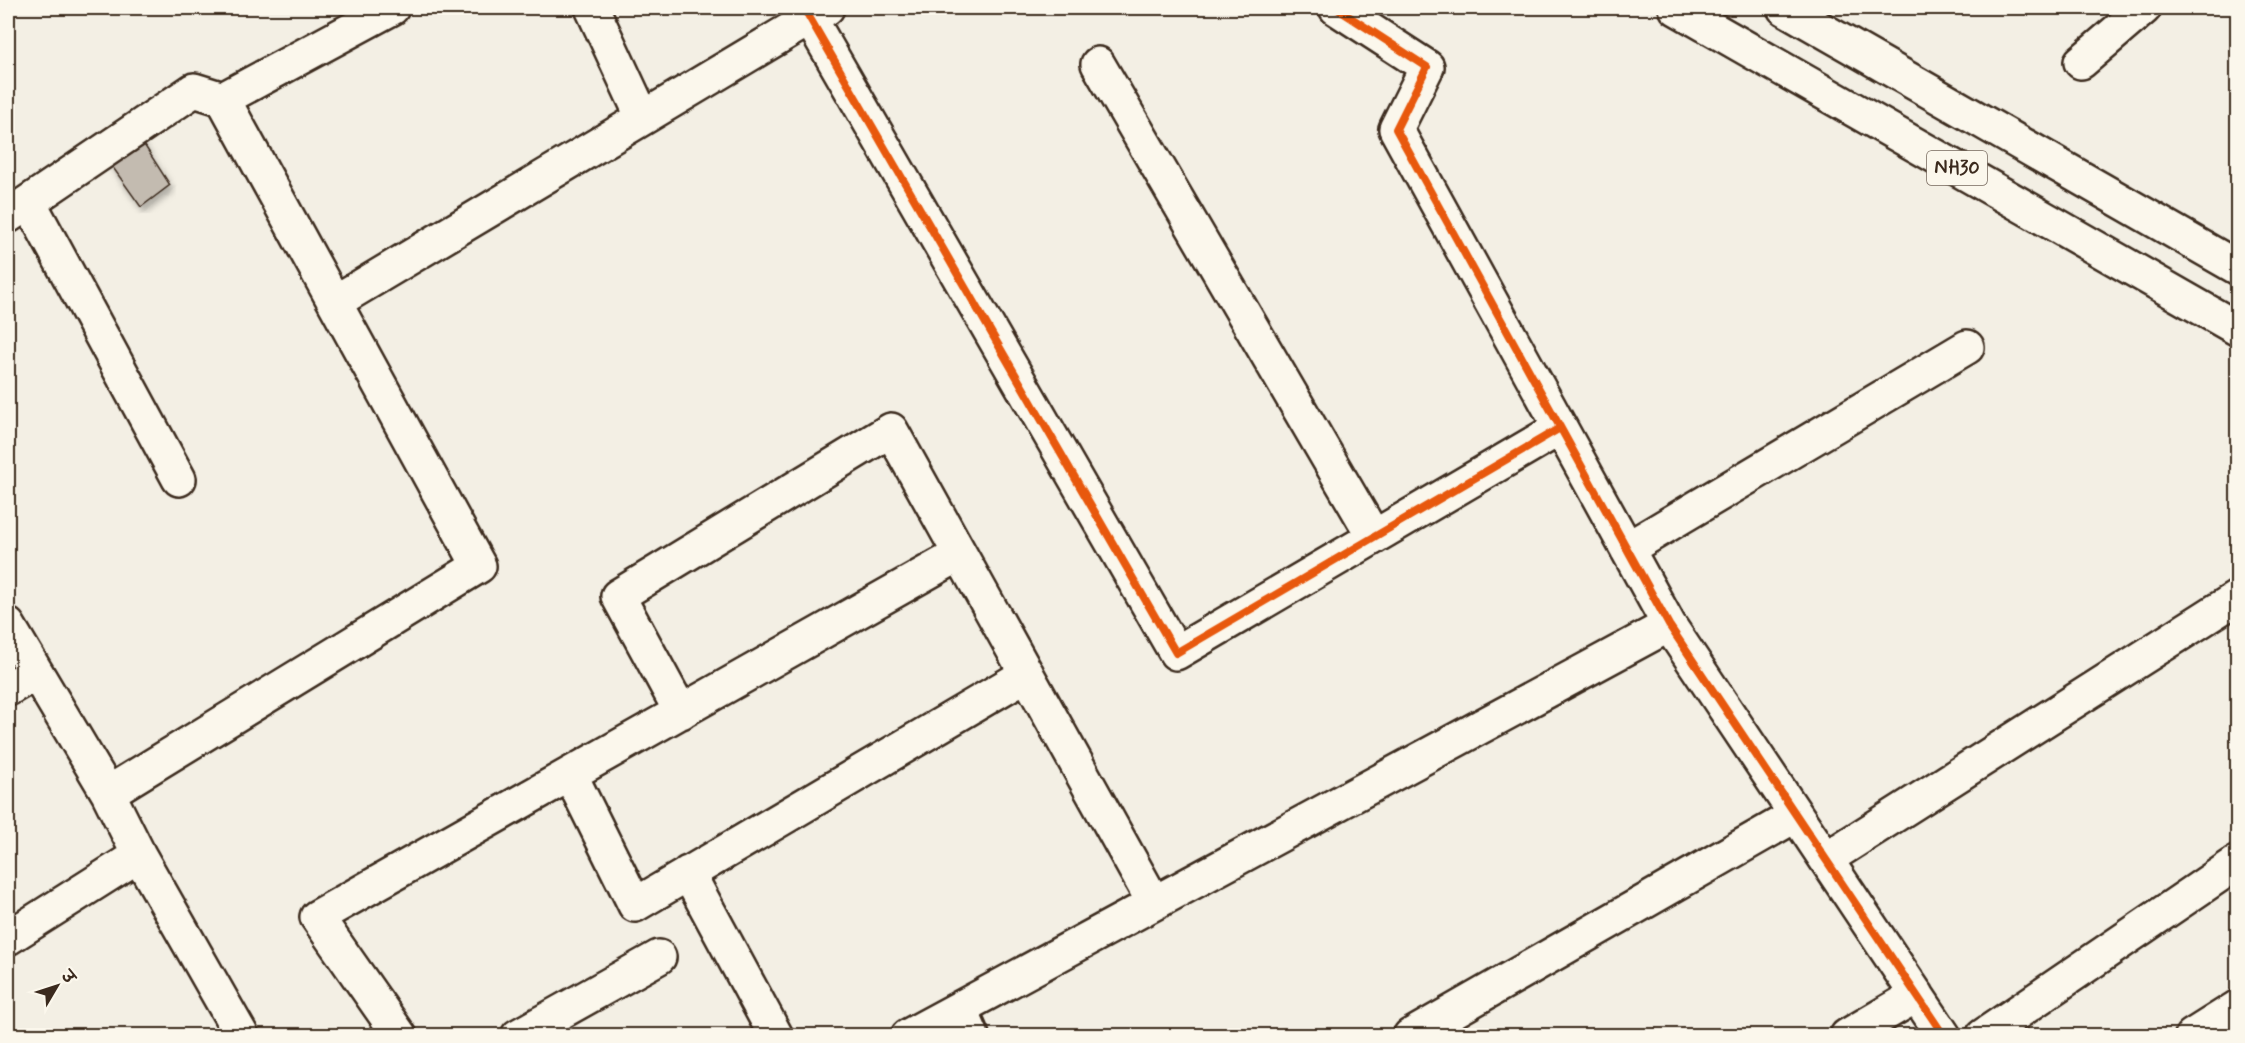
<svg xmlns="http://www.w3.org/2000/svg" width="2245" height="1043" font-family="Mynerve,'Playpen Sans Deva',sans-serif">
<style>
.building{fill:#c3bbb0;stroke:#3b2a1e;stroke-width:1.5;filter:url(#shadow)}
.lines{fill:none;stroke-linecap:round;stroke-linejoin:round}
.minor-casing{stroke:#3b2a1e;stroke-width:38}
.trunk-casing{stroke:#3b2a1e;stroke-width:38}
.minor{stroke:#fbf7ec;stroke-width:33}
.trunk{stroke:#fbf7ec;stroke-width:33}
.cycleway-casing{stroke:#fbf7ec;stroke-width:11}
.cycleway{stroke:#e8590c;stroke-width:8}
.labels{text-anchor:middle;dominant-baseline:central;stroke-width:4.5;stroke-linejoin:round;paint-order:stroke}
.shield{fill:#fbf7ec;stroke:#75685c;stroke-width:1.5}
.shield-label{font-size:20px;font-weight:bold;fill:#3b2a1e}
</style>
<defs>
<filter id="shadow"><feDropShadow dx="3.5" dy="6" stdDeviation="3" flood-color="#0004"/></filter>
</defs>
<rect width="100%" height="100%" fill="#f3efe4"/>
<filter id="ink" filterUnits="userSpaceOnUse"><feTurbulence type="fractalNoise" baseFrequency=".0167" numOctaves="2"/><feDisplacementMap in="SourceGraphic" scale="12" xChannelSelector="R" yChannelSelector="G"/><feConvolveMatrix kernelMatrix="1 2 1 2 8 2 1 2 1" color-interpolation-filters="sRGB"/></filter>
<g filter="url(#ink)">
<!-- building -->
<path class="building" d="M 136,132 L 170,185 L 141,207 L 104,155 Z"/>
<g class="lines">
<!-- minor casing -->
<g class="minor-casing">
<path id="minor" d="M 592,8 L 643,118
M 804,8 L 1176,653 L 1560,428
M 1336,8 L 1427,67 L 1396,129 L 1669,625 L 1944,1036
M 2081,62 L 2144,8
M 1098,64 L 1374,537
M 29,202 L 179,479
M 8,216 L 194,90 L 223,99 L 392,8
M 335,302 L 827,8
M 1627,549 L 1967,347
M 8,625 L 108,793 L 139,855 L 242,1036
M 8,689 L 35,673
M 681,712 L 618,596 L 891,430 L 1154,903
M 570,774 L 635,905 L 1027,674
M 108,793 L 479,566 L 223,99
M 1826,859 L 2238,597
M 688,873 L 776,1036
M 8,938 L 139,855
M 960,1008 L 972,1036
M 400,1036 L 317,917 L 960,554
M 518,1036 L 659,957
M 908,1036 L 1669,625
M 1410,1036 L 1796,815
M 1847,1036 L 1917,995
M 1983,1036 L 2238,862
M 2192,1036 L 2238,1007"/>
</g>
<!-- trunk casing -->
<g class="trunk-casing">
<path id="trunk" d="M 1676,8 L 2238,329
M 1784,8 L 2238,268"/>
</g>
<!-- minor -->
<use href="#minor" class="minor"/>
<!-- trunk -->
<use href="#trunk" class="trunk"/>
<!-- cycleway casing -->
<g class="cycleway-casing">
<path id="cycleway" d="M 804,8 L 1176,653 L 1560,428
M 1336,8 L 1427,67 L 1396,129 L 1669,625 L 1944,1036"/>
</g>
<!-- cycleway -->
<use href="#cycleway" class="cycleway"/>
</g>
</g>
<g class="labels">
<!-- shield labels -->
<rect class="shield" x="1927" y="151" width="60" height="34" rx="4.5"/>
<g class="shield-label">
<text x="1957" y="168">NH30</text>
</g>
</g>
<!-- margin -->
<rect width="2245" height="1043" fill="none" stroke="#fbf7ec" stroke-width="30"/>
<rect x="15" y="15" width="2215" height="1013" fill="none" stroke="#3b2a1e" stroke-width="2" filter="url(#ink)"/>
<!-- north arrow -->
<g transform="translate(57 986) rotate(51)" stroke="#fbf7ec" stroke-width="4.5" paint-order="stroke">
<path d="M0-4.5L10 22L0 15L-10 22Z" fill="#3b2a1e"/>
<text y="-9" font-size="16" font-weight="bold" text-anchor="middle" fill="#3b2a1e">उ</text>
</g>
</svg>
